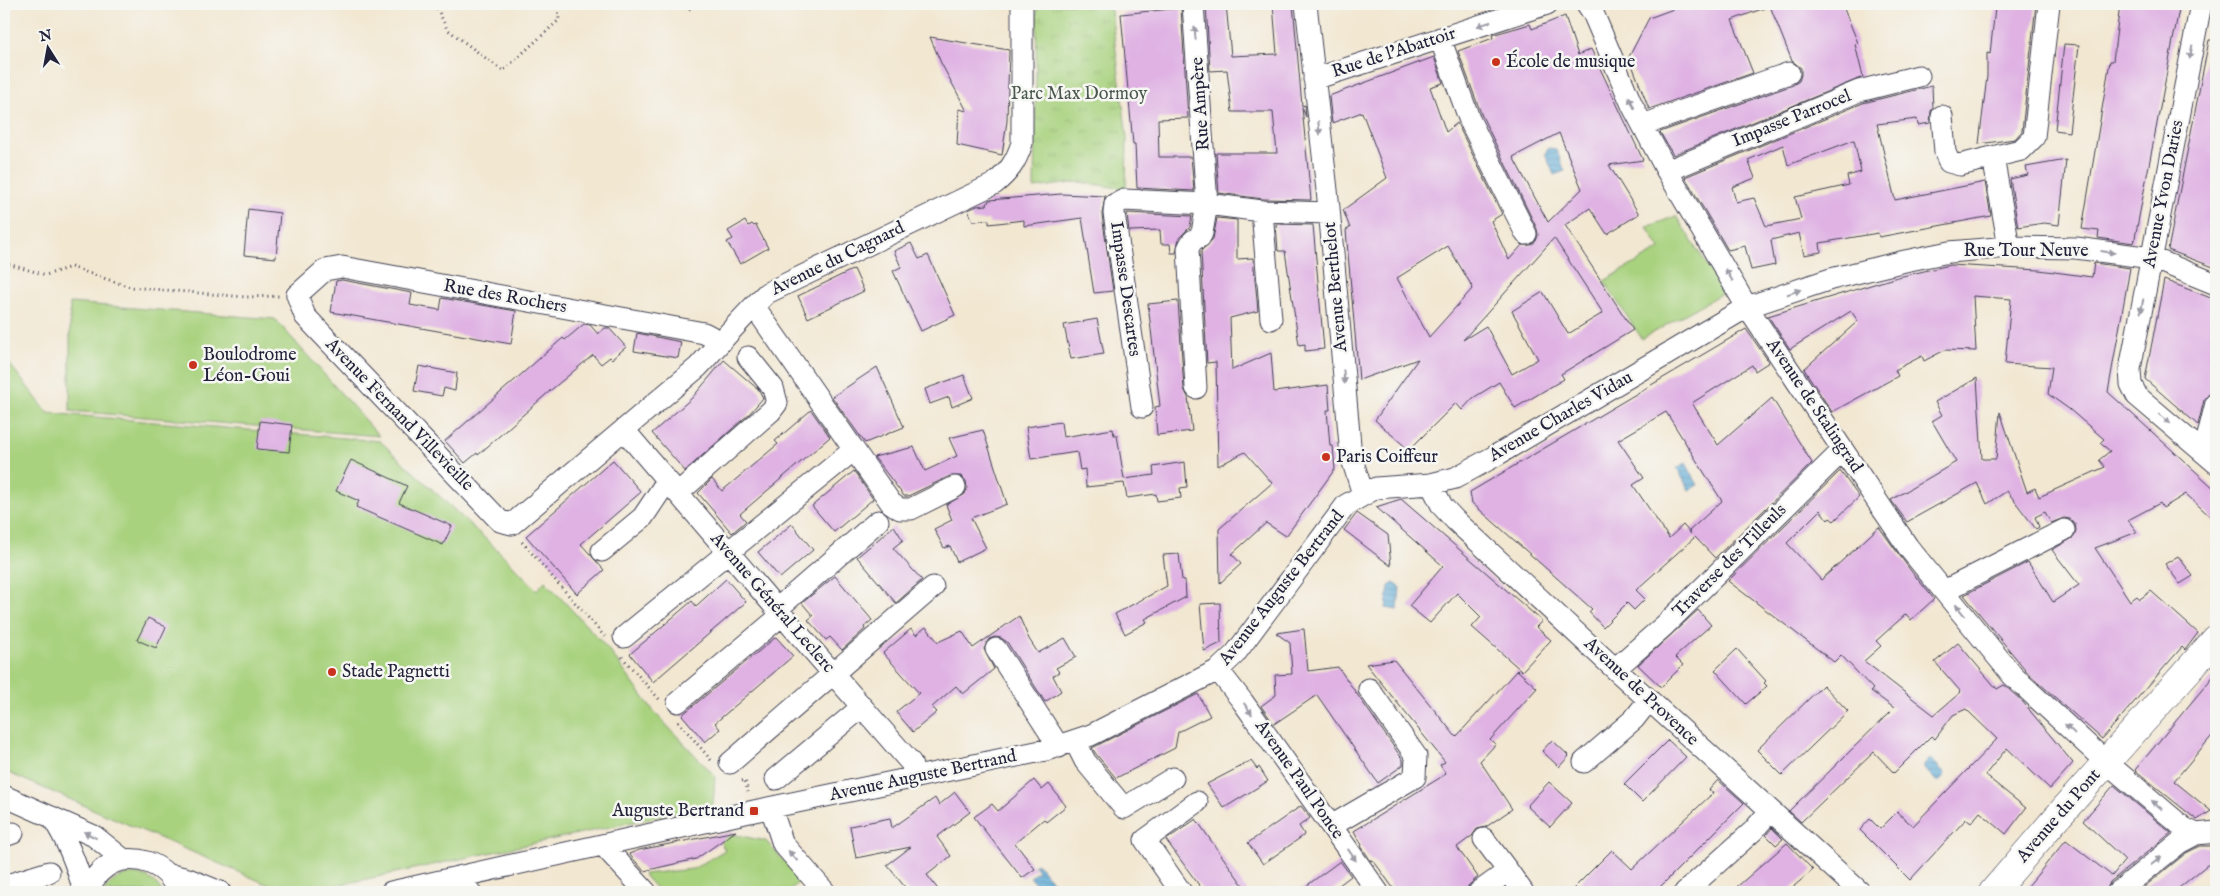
<svg xmlns="http://www.w3.org/2000/svg" width="2220" height="896" font-family="'IM FELL English',serif">
<style>
.grass{fill:#a8d27e;stroke:#657a5c}
.park{fill:url(#park-tufts);stroke:#657a5c}
.water{fill:url(#water-rules);stroke:#406688}
.building{fill:#dfb2e3;fill-rule:evenodd}
.lines{fill:none;stroke-linecap:round;stroke-linejoin:round}
.minor-casing{stroke:#414052;stroke-width:23}
.major-casing{stroke:#414052;stroke-width:29}
.path{stroke:#414052;stroke-width:3;stroke-dasharray:1 4;stroke-linecap:butt}
.minor{stroke:#fff;stroke-width:21}
.major{stroke:#fff;stroke-width:28}
.oneway{fill:#9c9ca7}
.poi-dot{fill:#c8321e;stroke:#f6f6f2;stroke-width:2}
.labels{text-anchor:middle;dominant-baseline:central;stroke-width:5;stroke-linejoin:round;paint-order:stroke}
.street-label{font-size:18px;fill:#22223b;stroke:#f6f6f2}
.poi-label{font-size:18px;fill:#22223b;stroke:#f6f6f2;text-anchor:start}
.park-label{font-size:18px;fill:#4a574f;stroke:#f6f6f2}
</style>
<defs>
<pattern id="park-tufts" width="24" height="20" patternUnits="userSpaceOnUse" patternTransform="scale(1.25)"><rect width="24" height="20" fill="#a8d27e"/><path d="M3 7l-1-3M5 7V3M7 7l1-3M15 17l-1-3M17 17v-4M19 17l1-3" fill="none" stroke="#90b46e"/></pattern>
<pattern id="water-rules" width="6" height="5" patternUnits="userSpaceOnUse" patternTransform="scale(1.25)"><rect width="6" height="5" fill="#5daad6"/><path d="M0 2.5h6" fill="none" stroke="#4c8aaf"/></pattern>
</defs>
<rect width="100%" height="100%" fill="#f6f6f2"/>
<filter id="ink" filterUnits="userSpaceOnUse"><feTurbulence type="fractalNoise" baseFrequency=".02" numOctaves="2"/><feDisplacementMap in="SourceGraphic" scale="10" xChannelSelector="R" yChannelSelector="G"/><feConvolveMatrix kernelMatrix="1 2 1 2 8 2 1 2 1" color-interpolation-filters="sRGB"/></filter>
<filter id="wash" filterUnits="userSpaceOnUse"><feTurbulence type="fractalNoise" baseFrequency=".0096" numOctaves="4" result="noise"/><feDisplacementMap in="SourceGraphic" scale="20" xChannelSelector="R" yChannelSelector="G"/><feGaussianBlur stdDeviation="1.12" result="paint"/><feColorMatrix in="noise" values="0 0 0 0 0 0 0 0 0 0 0 0 0 0 0 0 0 1.4 0 .05"/><feComposite in="paint" operator="in"/></filter>
<g filter="url(#wash)">
<rect width="100%" height="100%" fill="#f2e7d1"/>
<!-- grass -->
<path class="grass" d="M 1676,216 L 1724,292 L 1642,339 L 1604,281 L 1660,249 L 1647,227 Z
M 70,303 L 275,319 L 379,436 L 70,411 Z
M 4,357 L 48,413 L 380,441 L 504,556 L 537,590 L 545,581 L 608,649 L 655,713 L 715,776 L 713,805 L 306,892 L 285,892 L 4,771 Z
M 726,833 L 766,841 L 801,880 L 788,892 L 659,892 L 643,874 L 693,869 L 725,850 L 718,838 Z
M 132,874 C 145,875 156,880 162,892 L 104,892 C 110,881 119,876 132,874 Z"/>
<!-- park -->
<path class="park" d="M 1037,4 L 1110,4 L 1127,137 L 1126,189 L 1079,182 L 1034,188 Z"/>
<!-- water -->
<path class="water" d="M 1549,148 L 1556,149 L 1565,171 L 1554,175 L 1545,153 Z
M 1686,463 L 1698,485 L 1689,490 L 1677,468 Z
M 1394,583 L 1400,587 L 1398,610 L 1386,608 L 1389,586 Z
M 1928,760 L 1932,760 L 1945,773 L 1944,777 L 1940,781 L 1936,781 L 1924,768 L 1924,764 Z
M 1037,863 L 1061,892 L 1043,892 L 1030,877 L 1038,871 L 1034,865 Z"/>
<g id="blocks">
<!-- building -->
<path class="building" d="M 1206,4 L 1226,4 L 1231,56 L 1277,54 L 1273,4 L 1293,4 L 1302,106 L 1305,105 L 1306,117 L 1302,107 L 1311,200 L 1263,199 L 1219,193 L 1216,153 L 1277,153 L 1273,112 L 1232,112 L 1227,70 L 1210,71 Z
M 1687,4 L 1842,4 L 1858,43 L 1855,44 L 1863,77 L 1673,155 L 1660,132 L 1793,85 L 1799,81 L 1801,75 L 1801,68 L 1792,61 L 1770,6 L 1732,20 L 1753,73 L 1649,109 L 1629,57 L 1649,18 Z
M 1999,4 L 2036,4 L 2022,131 L 2015,139 L 1979,144 L 1987,76 L 1987,53 L 1990,54 L 1995,8 L 1998,8 Z
M 2120,4 L 2180,4 L 2134,243 L 2098,238 L 2099,231 L 2082,229 L 2110,61 L 2113,61 Z
M 1181,8 L 1188,118 L 1158,119 L 1159,157 L 1191,157 L 1194,191 L 1137,188 L 1135,144 L 1133,144 L 1121,14 Z
M 1565,16 L 1578,55 L 1591,49 L 1643,160 L 1609,165 L 1639,214 L 1607,234 L 1590,208 L 1565,225 L 1633,330 L 1561,374 L 1564,379 L 1515,408 L 1499,382 L 1473,398 L 1462,410 L 1456,403 L 1409,450 L 1375,420 L 1418,359 L 1359,380 L 1346,230 L 1350,228 L 1343,210 L 1387,178 L 1362,112 L 1332,123 L 1329,96 L 1434,57 L 1443,83 L 1430,87 L 1446,132 L 1457,123 L 1502,214 L 1491,221 L 1509,260 L 1522,245 L 1531,245 L 1536,241 L 1538,235 L 1537,229 L 1482,116 L 1458,51 L 1493,38 L 1492,35 L 1530,24 L 1532,29 ZM 1559,133 L 1582,189 L 1548,222 L 1513,157 ZM 1554,238 L 1603,313 L 1568,334 L 1543,292 L 1512,311 L 1538,359 L 1512,374 L 1486,326 L 1463,340 ZM 1448,246 L 1473,288 L 1429,337 L 1397,278 Z
M 930,37 L 1009,50 L 1007,121 L 1002,155 L 957,145 L 959,109 L 967,111 L 941,63 Z
M 2209,40 L 2216,40 L 2216,268 L 2168,250 Z
M 2064,44 L 2079,45 L 2069,132 L 2055,130 Z
M 1932,86 L 1933,108 L 1931,111 L 1930,123 L 1918,125 L 1917,119 L 1877,124 L 1895,200 L 1985,182 L 1991,216 L 1879,237 L 1878,233 L 1820,243 L 1821,252 L 1804,255 L 1799,233 L 1771,240 L 1775,265 L 1751,270 L 1745,246 L 1728,250 L 1685,177 L 1863,103 ZM 1854,140 L 1861,172 L 1847,176 L 1849,185 L 1795,197 L 1801,219 L 1766,226 L 1754,198 L 1736,202 L 1732,187 L 1755,178 L 1748,160 L 1783,145 L 1788,165 Z
M 2066,160 L 2059,225 L 2044,223 L 2018,227 L 2010,179 L 2028,175 L 2026,167 Z
M 1061,194 L 1105,196 L 1102,215 L 1113,291 L 1094,293 L 1082,218 L 1024,226 L 1024,220 L 989,224 L 989,220 L 973,221 L 968,210 L 977,206 L 987,205 L 989,200 Z
M 248,209 L 280,213 L 276,258 L 244,255 Z
M 1127,213 L 1192,216 L 1190,227 L 1179,238 L 1176,253 L 1171,253 L 1170,244 L 1161,244 L 1160,230 L 1129,231 Z
M 1217,218 L 1237,220 L 1237,259 L 1253,258 L 1258,311 L 1230,318 L 1232,370 L 1271,353 L 1274,392 L 1328,385 L 1330,410 L 1327,410 L 1330,446 L 1333,446 L 1335,469 L 1286,536 L 1266,523 L 1232,554 L 1241,564 L 1220,583 L 1219,529 L 1272,483 L 1245,452 L 1218,466 L 1216,362 L 1207,363 L 1201,251 L 1213,239 Z
M 745,221 L 748,226 L 752,224 L 754,226 L 756,225 L 768,248 L 740,264 L 727,242 L 733,239 L 728,231 Z
M 1276,224 L 1313,225 L 1324,349 L 1305,351 L 1305,344 L 1299,345 L 1285,251 L 1278,251 Z
M 911,243 L 919,259 L 928,255 L 955,315 L 921,331 L 893,271 L 901,267 L 894,251 Z
M 2094,263 L 2130,268 L 2108,392 L 2216,490 L 2216,522 L 2186,494 L 2163,508 L 2160,503 L 2128,520 L 2137,532 L 2095,548 L 2130,601 L 2137,596 L 2140,599 L 2151,591 L 2198,633 L 2185,650 L 2182,647 L 2102,739 L 2029,674 L 1964,595 L 2028,562 L 2053,602 L 2079,585 L 2052,550 L 2074,537 L 2076,530 L 2075,524 L 2070,519 L 2064,518 L 2051,523 L 2045,512 L 2035,517 L 2039,527 L 2036,529 L 2007,491 L 1987,504 L 1977,483 L 1907,522 L 1891,500 L 1956,462 L 1932,421 L 1942,415 L 1935,402 L 1977,378 L 1982,459 L 1996,459 L 2000,412 L 2027,492 L 2035,488 L 2039,497 L 2105,467 L 2099,460 L 2110,451 L 2100,443 L 2104,439 L 2069,409 L 2048,394 L 2052,367 L 2005,364 L 2011,299 L 1973,296 L 1976,351 L 1945,350 L 1924,361 L 1922,356 L 1895,370 L 1898,376 L 1832,412 L 1804,369 L 1858,321 L 1851,311 L 1790,349 L 1768,316 L 1894,278 L 1950,265 L 2039,270 L 2092,277 Z
M 854,269 L 864,291 L 808,318 L 798,296 Z
M 342,280 L 412,293 L 410,305 L 440,310 L 442,298 L 516,311 L 511,344 L 331,312 L 336,281 Z
M 2164,280 L 2216,300 L 2216,372 L 2211,392 L 2204,400 L 2198,425 L 2145,379 Z
M 1178,301 L 1184,389 L 1188,397 L 1192,431 L 1157,435 L 1155,407 L 1160,406 L 1148,304 Z
M 1097,319 L 1104,354 L 1071,359 L 1064,325 Z
M 584,324 L 590,325 L 598,334 L 605,328 L 609,328 L 626,347 L 612,359 L 610,357 L 601,364 L 593,355 L 551,390 L 478,455 L 477,453 L 465,463 L 445,441 L 563,338 L 565,340 Z
M 1746,329 L 1769,362 L 1755,371 L 1752,365 L 1692,403 L 1718,445 L 1772,398 L 1812,463 L 1715,558 L 1695,537 L 1636,590 L 1645,599 L 1634,610 L 1627,603 L 1603,627 L 1589,612 L 1592,609 L 1472,503 L 1470,492 ZM 1666,412 L 1722,501 L 1689,531 L 1691,534 L 1683,525 L 1669,538 L 1633,485 L 1644,478 L 1618,440 Z
M 637,333 L 681,342 L 678,358 L 634,351 Z
M 724,360 L 759,390 L 763,398 L 750,413 L 685,471 L 652,433 L 692,398 Z
M 419,366 L 457,373 L 455,391 L 444,388 L 442,396 L 414,391 Z
M 877,367 L 904,427 L 865,443 L 832,397 Z
M 964,375 L 973,398 L 952,407 L 949,397 L 930,404 L 925,389 Z
M 811,410 L 830,437 L 740,514 L 746,521 L 732,533 L 698,493 L 712,479 L 722,491 L 778,444 L 775,441 Z
M 260,421 L 292,425 L 289,452 L 257,449 Z
M 1061,422 L 1063,437 L 1113,429 L 1114,435 L 1117,435 L 1124,479 L 1154,475 L 1153,467 L 1185,462 L 1187,487 L 1180,488 L 1181,498 L 1157,501 L 1156,494 L 1127,498 L 1124,483 L 1086,487 L 1085,469 L 1080,470 L 1077,452 L 1031,459 L 1026,427 Z
M 983,430 L 1007,504 L 971,518 L 986,548 L 957,562 L 950,546 L 944,548 L 934,529 L 952,520 L 946,505 L 965,494 L 967,488 L 966,481 L 961,476 L 950,476 L 908,496 L 904,496 L 874,457 L 914,447 L 925,471 L 957,456 L 949,438 Z
M 351,460 L 407,486 L 399,503 L 452,526 L 443,545 L 356,507 L 359,501 L 336,491 Z
M 613,460 L 641,492 L 581,544 L 604,570 L 577,594 L 526,536 Z
M 854,471 L 873,499 L 834,532 L 812,506 Z
M 1840,471 L 1859,497 L 1834,521 L 1830,518 L 1828,520 L 1820,510 L 1787,543 L 1821,580 L 1879,527 L 1911,571 L 1934,599 L 1911,620 L 1906,614 L 1876,641 L 1881,646 L 1864,661 L 1934,715 L 1961,692 L 1935,662 L 1958,643 L 1997,689 L 2004,685 L 2022,701 L 2073,763 L 2050,789 L 2007,748 L 1985,775 L 2026,808 L 2006,834 L 1980,812 L 1971,823 L 1966,819 L 1910,880 L 1860,830 L 1870,819 L 1880,829 L 1897,812 L 1913,826 L 1997,739 L 1966,709 L 1953,715 L 1935,739 L 1931,736 L 1894,773 L 1874,752 L 1801,822 L 1789,811 L 1894,708 L 1871,691 L 1873,689 L 1841,655 L 1834,662 L 1728,581 Z
M 1401,499 L 1542,621 L 1536,627 L 1551,640 L 1522,671 L 1472,627 L 1481,617 L 1457,593 L 1430,623 L 1409,606 L 1443,566 L 1376,507 Z
M 1357,513 L 1388,535 L 1391,566 L 1344,530 Z
M 792,524 L 813,550 L 780,578 L 758,552 Z
M 894,526 L 903,540 L 893,548 L 922,580 L 896,603 L 857,557 Z
M 1179,554 L 1182,580 L 1185,580 L 1186,597 L 1145,619 L 1147,622 L 1125,634 L 1115,614 L 1167,586 L 1163,555 Z
M 2178,556 L 2193,576 L 2180,584 L 2165,564 Z
M 835,576 L 872,620 L 864,627 L 865,629 L 842,650 L 830,637 L 826,640 L 808,620 L 813,616 L 802,603 Z
M 726,579 L 746,602 L 653,682 L 630,654 L 692,601 L 696,606 Z
M 1220,603 L 1221,643 L 1204,651 L 1200,604 Z
M 1698,610 L 1711,625 L 1675,657 L 1683,665 L 1661,687 L 1638,665 Z
M 1019,616 L 1029,639 L 1038,653 L 1065,638 L 1076,657 L 1056,668 L 1059,672 L 1053,676 L 1061,691 L 1045,702 L 1007,642 L 1001,638 L 995,637 L 989,639 L 984,649 L 994,669 L 963,694 L 956,686 L 932,707 L 937,712 L 913,732 L 896,712 L 919,693 L 883,653 L 911,629 L 916,635 L 926,627 L 938,642 L 962,631 L 973,648 Z
M 148,618 L 166,627 L 156,648 L 137,640 Z
M 1304,629 L 1308,671 L 1338,667 L 1403,760 L 1403,765 L 1378,783 L 1317,695 L 1274,724 L 1261,706 L 1276,695 L 1275,675 L 1292,674 L 1290,643 L 1276,633 Z
M 776,637 L 793,656 L 715,723 L 720,729 L 705,742 L 682,715 Z
M 1737,649 L 1766,681 L 1764,683 L 1767,686 L 1746,704 L 1715,670 Z
M 1394,660 L 1456,737 L 1517,670 L 1537,688 L 1490,740 L 1496,744 L 1480,761 L 1512,809 L 1486,827 L 1477,829 L 1472,836 L 1457,847 L 1478,877 L 1468,886 L 1467,892 L 1396,892 L 1373,860 L 1371,861 L 1361,846 L 1362,845 L 1354,831 L 1446,774 L 1440,765 L 1445,762 L 1366,664 Z
M 2216,673 L 2216,731 L 2174,781 L 2211,811 L 2197,820 L 2135,770 Z
M 1823,685 L 1848,711 L 1782,775 L 1757,750 Z
M 1198,694 L 1210,716 L 1178,732 L 1175,748 L 1116,778 L 1096,754 L 1092,748 Z
M 1552,740 L 1569,756 L 1559,767 L 1542,751 Z
M 1668,740 L 1686,757 L 1642,802 L 1624,784 Z
M 1251,761 L 1257,769 L 1259,767 L 1268,781 L 1224,808 L 1207,784 Z
M 1034,780 L 1042,790 L 1049,784 L 1066,806 L 1046,822 L 1044,819 L 1015,843 L 1035,869 L 1022,878 L 974,817 L 992,804 L 998,811 Z
M 1718,780 L 1744,803 L 1655,892 L 1570,892 L 1612,850 L 1632,869 L 1713,793 L 1709,790 Z
M 1549,782 L 1572,803 L 1550,827 L 1527,806 Z
M 2114,785 L 2171,833 L 2110,882 L 2106,892 L 2023,892 L 2066,840 L 2112,876 L 2125,860 L 2083,821 Z
M 955,792 L 970,812 L 937,837 L 951,856 L 927,875 L 940,892 L 909,892 L 887,865 L 911,847 L 856,858 L 850,826 L 890,818 L 892,828 L 935,798 L 939,805 Z
M 1301,806 L 1310,818 L 1299,826 L 1304,834 L 1303,836 L 1263,864 L 1248,843 Z
M 1196,819 L 1214,845 L 1248,892 L 1204,892 L 1166,840 Z
M 1772,828 L 1783,839 L 1776,845 L 1766,835 Z
M 736,831 L 696,859 L 644,871 L 629,854 L 639,850 Z
M 1787,843 L 1813,870 L 1787,892 L 1731,892 Z
M 2200,846 L 2216,846 L 2216,865 L 2207,865 L 2174,892 L 2138,892 L 2186,853 Z
M 1340,861 L 1351,876 L 1334,889 L 1330,892 L 1298,892 Z"/>
</g>
</g>
<g filter="url(#ink)">
<use href="#blocks" fill-opacity="0" stroke="#414052" stroke-width="1"/>
<g class="lines">
<!-- minor casing -->
<g class="minor-casing">
<path id="minor" d="M 1193,4 L 1207,204 L 1202,233 L 1200,237 C 1193,239 1191,242 1188,249 L 1196,388
M 1306,4 L 1329,208 L 1351,456 L 1363,494
M 1587,4 L 1593,13 L 1632,105 L 1667,171 L 1747,307 L 1908,547 L 2013,676 L 2106,762 L 2184,828 L 2196,834 L 2216,832
M 2201,4 L 2130,369 L 2131,384 L 2137,396 L 2216,463
M 1440,38 L 1470,121 L 1526,234
M 1314,79 L 1547,4
M 1942,116 L 1945,152 L 1949,162 L 1960,165 L 2021,150 L 2034,137 L 2049,4
M 1643,125 L 1789,73
M 1993,157 L 2009,247
M 1667,171 L 1859,91 L 1919,76
M 1262,211 L 1271,319
M 754,306 L 891,503 L 900,509 L 911,509 L 955,487
M 721,342 L 704,333 L 342,267 L 325,270 L 297,295 L 305,316 L 500,521 L 512,524 L 698,367 C 721,342 743,316 767,293 L 994,184 C 1009,172 1016,162 1022,143 L 1022,4
M 1142,407 L 1114,213 L 1115,204 L 1124,200 L 1207,204 L 1262,211 L 1329,213
M 624,430 L 782,615 L 911,763 L 915,778
M 2204,452 L 2216,403
M 1431,484 L 1442,506 L 1455,520 L 1615,669 L 1860,892
M 678,493 L 771,411 L 777,403 L 773,388 L 748,357
M 602,551 L 643,517 L 667,481
M 1944,591 L 2064,530
M 777,609 L 878,521
M 624,637 L 845,457
M 996,649 L 1059,747
M 1615,669 L 1665,625 L 1843,450
M 1218,670 L 1243,702 L 1378,892
M 678,702 L 782,615
M 1075,741 L 1085,761 L 1124,808 L 1173,778
M 1584,762 L 1634,719 L 1649,700
M 730,763 L 933,587
M 776,779 L 862,707
M 4,796 L 94,836 L 124,860
M 771,808 L 783,844 L 825,892
M 52,817 C 68,841 77,865 84,892
M 1331,826 L 1415,777 L 1416,756 L 1369,689
M 4,836 L 13,833
M 603,845 L 646,892
M 1508,871 L 1523,892
M 167,874 L 188,879 L 220,892
M 457,877 L 470,892
M 4,886 L 49,872
M 87,892 C 92,882 96,874 106,867 C 130,850 169,863 177,892
M 391,892 L 754,811 L 1046,750 L 1091,735 L 1218,670 L 1235,654 L 1346,505 L 1376,488 L 1431,484 L 1455,478 L 1495,456 L 1747,307 L 1831,279 L 1905,261 L 1949,252 L 2009,247 L 2076,248 L 2152,258 L 2216,284
M 1181,892 L 1145,840 L 1197,802
M 1479,892 L 1508,871 L 1484,839
M 1685,892 L 1753,831 L 1770,811
M 2118,892 L 2179,843 L 2196,834"/>
</g>
<!-- major casing -->
<g class="major-casing">
<path id="major" d="M 1993,892 L 2053,822 L 2216,639"/>
</g>
<!-- path -->
<path class="path" d="M 435,4 L 447,29 L 503,71 L 559,20 L 558,4
M 689,9 L 695,4
M 4,263 L 46,275 L 71,267 L 130,287 L 245,297 L 279,296
M 522,542 L 605,637
M 622,657 L 659,699
M 678,721 L 711,760
M 742,781 L 745,780 L 748,792"/>
<!-- minor -->
<use href="#minor" class="minor"/>
<!-- major -->
<use href="#major" class="major"/>
</g>
<!-- one-way arrows -->
<defs><path id="oneway-solid" d="M-6-.8H1V-3.2L6.5 0L1 3.2V.8H-6Z" transform="scale(1.25)"/></defs>
<g class="oneway">
<use href="#oneway-solid" transform="translate(1484 24) rotate(162)"/>
<use href="#oneway-solid" transform="translate(1195 33) rotate(-95)"/>
<use href="#oneway-solid" transform="translate(2191 52) rotate(101)"/>
<use href="#oneway-solid" transform="translate(1632 103) rotate(-114)"/>
<use href="#oneway-solid" transform="translate(1319 128) rotate(83)"/>
<use href="#oneway-solid" transform="translate(2108 252) rotate(7)"/>
<use href="#oneway-solid" transform="translate(1729 275) rotate(-121)"/>
<use href="#oneway-solid" transform="translate(1794 292) rotate(-19)"/>
<use href="#oneway-solid" transform="translate(2142 306) rotate(101)"/>
<use href="#oneway-solid" transform="translate(1344 377) rotate(85)"/>
<use href="#oneway-solid" transform="translate(2165 419) rotate(40)"/>
<use href="#oneway-solid" transform="translate(1960 610) rotate(-129)"/>
<use href="#oneway-solid" transform="translate(1248 709) rotate(55)"/>
<use href="#oneway-solid" transform="translate(2070 729) rotate(-137)"/>
<use href="#oneway-solid" transform="translate(2157 805) rotate(-140)"/>
<use href="#oneway-solid" transform="translate(90 835) rotate(-153)"/>
<use href="#oneway-solid" transform="translate(1352 855) rotate(55)"/>
<use href="#oneway-solid" transform="translate(793 856) rotate(-131)"/>
<use href="#oneway-solid" transform="translate(2156 861) rotate(-39)"/>
</g>
</g>
<!-- markers -->
<g class="poi-dot">
<circle cx="1496" cy="62" r="5"/>
<circle cx="193" cy="365" r="5"/>
<circle cx="1326" cy="457" r="5"/>
<circle cx="332" cy="672" r="5"/>
<rect x="749" y="806" width="10" height="10" rx="2.5"/>
</g>
<g class="labels">
<!-- street labels -->
<g class="street-label">
<text transform="translate(1394 53) rotate(-18)">Rue de l'Abattoir</text>
<text transform="translate(1201 104) rotate(-94)">Rue Ampère</text>
<text transform="translate(1792 119) rotate(-22)">Impasse Parrocel</text>
<text transform="translate(2164 194) rotate(-79)">Avenue Yvon Daries</text>
<text x="2026" y="251">Rue Tour Neuve</text>
<text transform="translate(838 259) rotate(-26)">Avenue du Cagnard</text>
<text transform="translate(1336 287) rotate(-95)">Avenue Berthelot</text>
<text transform="translate(1125 289) rotate(82)">Impasse Descartes</text>
<text transform="translate(505 297) rotate(10)">Rue des Rochers</text>
<text transform="translate(1814 406) rotate(56)">Avenue de Stalingrad</text>
<text transform="translate(399 415) rotate(46)">Avenue Fernand Villevieille</text>
<text transform="translate(1561 417) rotate(-30)">Avenue Charles Vidau</text>
<text transform="translate(1730 561) rotate(-45)">Traverse des Tilleuls</text>
<text transform="translate(1282 588) rotate(-52)">Avenue Auguste Bertrand</text>
<text transform="translate(772 603) rotate(49)">Avenue Général Leclerc</text>
<text transform="translate(1641 692) rotate(43)">Avenue de Provence</text>
<text transform="translate(923 776) rotate(-12)">Avenue Auguste Bertrand</text>
<text transform="translate(1299 780) rotate(55)">Avenue Paul Ponce</text>
<text transform="translate(2059 816) rotate(-49)">Avenue du Pont</text>
</g>
<!-- poi labels -->
<g class="poi-label">
<text x="1506" y="62">École de musique</text>
<text x="203" y="355">Boulodrome<tspan x="203" dy="21">Léon-Goui</tspan></text>
<text x="1336" y="457">Paris Coiffeur</text>
<text x="342" y="672">Stade Pagnetti</text>
<text x="744" y="811" text-anchor="end">Auguste Bertrand</text>
</g>
<!-- park labels -->
<g class="park-label">
<text x="1079" y="94">Parc Max Dormoy</text>
</g>
</g>
<!-- margin -->
<rect width="2220" height="896" fill="none" stroke="#f6f6f2" stroke-width="20"/>
<!-- north arrow -->
<g transform="translate(48 48) rotate(349)" stroke="#f6f6f2" stroke-width="4" paint-order="stroke">
<path d="M0-4L9 19L0 12L-9 19Z" fill="#22223b"/>
<text y="-8" font-size="14" font-weight="bold" text-anchor="middle" fill="#22223b">N</text>
</g>
</svg>
